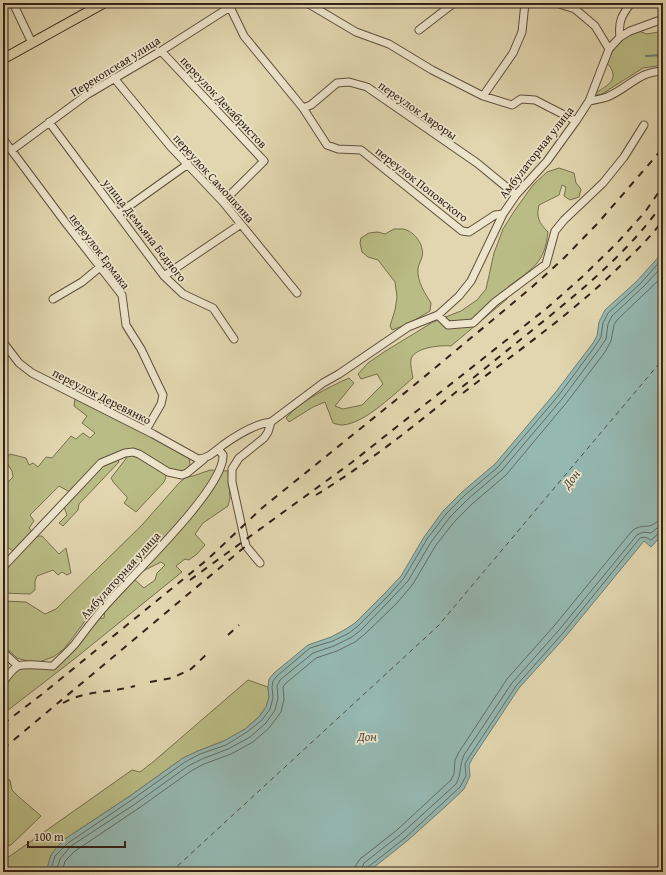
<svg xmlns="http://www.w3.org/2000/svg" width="666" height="875" font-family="'Gentium Book Plus',serif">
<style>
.green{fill:#babc85;stroke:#776e4e}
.water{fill:#95b8b1;stroke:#6e7c73}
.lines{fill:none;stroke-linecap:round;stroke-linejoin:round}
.shore{stroke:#646c64;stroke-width:1}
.stream{stroke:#6e7c73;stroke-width:2}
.ferry{stroke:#514e45;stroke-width:1;stroke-dasharray:5 4;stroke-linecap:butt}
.minor-casing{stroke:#5f4e3d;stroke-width:9}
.major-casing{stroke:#342117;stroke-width:11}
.minor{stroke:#ece4cb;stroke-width:7}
.major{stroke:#e1d6af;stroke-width:9}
.rail{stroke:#342117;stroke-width:2;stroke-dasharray:7 7;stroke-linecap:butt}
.labels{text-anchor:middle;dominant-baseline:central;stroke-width:3.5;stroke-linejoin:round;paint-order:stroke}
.street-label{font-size:12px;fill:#342117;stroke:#ece4cb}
.water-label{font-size:13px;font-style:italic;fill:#514e45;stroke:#ece4cb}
</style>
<rect width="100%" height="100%" fill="#e1d6af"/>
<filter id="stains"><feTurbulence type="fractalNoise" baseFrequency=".005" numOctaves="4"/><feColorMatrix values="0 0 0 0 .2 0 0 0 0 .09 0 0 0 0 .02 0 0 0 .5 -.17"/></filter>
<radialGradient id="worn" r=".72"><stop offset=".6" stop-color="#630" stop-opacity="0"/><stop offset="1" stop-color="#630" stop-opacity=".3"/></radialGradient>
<!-- green -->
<path class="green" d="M 639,31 L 647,34 L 658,32 L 663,38 L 663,65 L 643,68 L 602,94 L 593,96 C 600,87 622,84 609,65 L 606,64 C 612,49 622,36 639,31 Z
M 559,168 L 574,173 L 576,183 L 581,189 L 579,197 L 570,200 L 564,196 L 566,187 L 562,185 L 559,195 L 539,205 C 536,217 539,223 548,232 C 545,263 532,269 509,286 L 507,299 L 451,346 C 441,345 415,347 411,359 C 410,366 412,371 413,378 C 396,392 365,424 342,425 C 339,425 336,424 333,423 L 325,402 L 313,407 L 289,422 L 286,418 C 300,401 329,387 349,378 L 354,383 L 335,406 L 343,409 L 362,405 L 383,384 L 377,374 L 361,379 L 358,374 L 368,363 L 384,352 L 433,322 L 461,311 L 477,300 L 486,289 L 494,253 L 503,229 L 515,210 L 533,185 L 547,172 Z
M 394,229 C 397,229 400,229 403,229 C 415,231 425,246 422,257 C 421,261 418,265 418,269 C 417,282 425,293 431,303 L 430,311 L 408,324 L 392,330 L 390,326 L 395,310 L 397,297 L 395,282 L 378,260 L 368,257 L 362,252 L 360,243 L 361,238 L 369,233 L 378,232 L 385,234 Z
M 78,398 L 189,457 L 190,465 L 187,469 L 182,472 L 171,469 L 158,464 L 140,452 L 116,455 L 70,492 L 59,486 L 30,515 L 34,521 L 29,528 L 33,533 L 15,552 L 5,546 L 3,548 L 3,484 L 8,482 L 13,477 L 12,471 L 5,460 L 10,454 L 26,458 L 29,465 L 33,463 L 38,467 L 46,457 L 52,458 L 71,436 L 76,439 L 83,433 L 90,438 L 95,433 L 82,423 L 87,416 L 74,406 L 75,399 Z
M 131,455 L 137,456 L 150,465 L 165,473 L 166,477 L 164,482 L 136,512 L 124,503 L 127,499 L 127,497 L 114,483 L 111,478 L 128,456 Z
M 118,459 L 119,462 L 79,504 L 78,510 L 63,526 L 59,523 L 67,515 L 64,507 L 102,466 Z
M 210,470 L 228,471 L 230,498 L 228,506 L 203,523 L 195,534 L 205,545 L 197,554 L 189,560 L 185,559 L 176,566 L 182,572 L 73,660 L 3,714 L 3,682 L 18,666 L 53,666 L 94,619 L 104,618 L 105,609 L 134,579 L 144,588 L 155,580 L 157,573 L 165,565 L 161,562 L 131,577 L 115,588 L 94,609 L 64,649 L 53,657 L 39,662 L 31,662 L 17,658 L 3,645 L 3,601 L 26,602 L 45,614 L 56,609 L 142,525 L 179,483 L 186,477 L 193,476 Z
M 39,536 L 42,536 L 59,554 L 66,548 L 71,573 L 67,575 L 62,572 L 58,575 L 53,570 L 37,576 L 35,581 L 35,590 L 30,594 L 3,593 L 3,570 L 35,537 Z
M 248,680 L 268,687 L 269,697 L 266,707 L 259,717 L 245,729 L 224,741 L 198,751 L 183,758 L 130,796 L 65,839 L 51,855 L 46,872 L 3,872 L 3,861 L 132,770 L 140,772 L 153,762 Z
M 3,778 L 10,780 L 12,790 L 19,797 L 41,816 L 11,845 L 3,846 Z"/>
<!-- water -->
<path class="water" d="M 663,252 L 663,534 L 651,547 L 644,541 L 566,636 L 519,688 L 472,759 L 469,765 L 470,776 L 464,789 L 445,807 L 407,841 L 368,872 L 46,872 L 51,855 L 57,847 L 65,839 L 130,796 L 183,758 L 198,751 L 224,741 L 245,729 L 259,717 L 266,707 L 269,697 L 268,687 L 269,679 L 274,673 L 308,645 L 331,637 L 346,629 L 355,623 L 386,592 L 401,576 L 424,537 L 443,511 L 462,492 L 495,464 L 555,393 L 593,343 L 597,336 L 599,322 L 605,310 L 637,281 Z"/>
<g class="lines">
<!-- shore -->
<path class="shore" d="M 50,872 L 55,856 L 68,843 L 133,799 L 185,762 L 200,754 L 226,745 L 247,732 L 262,720 L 270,709 L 273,698 L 272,687 L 273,681 L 277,676 L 310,648 L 333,641 L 349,633 L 358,626 L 389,595 L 404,578 L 427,539 L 446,514 L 465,495 L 498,467 L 559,395 L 596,345 L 601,337 L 603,323 L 608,313 L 640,284 L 663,258
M 56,872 L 60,859 L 71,846 L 135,804 L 188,766 L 202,759 L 228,749 L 250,737 L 266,723 L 275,710 L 278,698 L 277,686 L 280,680 L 313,653 L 334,646 L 352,637 L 361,630 L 392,598 L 408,581 L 431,542 L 450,517 L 468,499 L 502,470 L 562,399 L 600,348 L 606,339 L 608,324 L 612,316 L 643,287 L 663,266
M 62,872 L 65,861 L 75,851 L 139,808 L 191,771 L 204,764 L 231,754 L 253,742 L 269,728 L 281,712 L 284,699 L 283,687 L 285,684 L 316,658 L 337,651 L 355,642 L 365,634 L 397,603 L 413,584 L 436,545 L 455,521 L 472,504 L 506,475 L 567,402 L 605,352 L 611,341 L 614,325 L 617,320 L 663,276
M 355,872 L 356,865 L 360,859 L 397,830 L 451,780 L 454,774 L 455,760 L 459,752 L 507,679 L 554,626 L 632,531 C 638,526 641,527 648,526 C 653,526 656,521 663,520
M 361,872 L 362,868 L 364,863 L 401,834 L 456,784 C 462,773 459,766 464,755 L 512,683 L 559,630 L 637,535 L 643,532 L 651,533 L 657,528 L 663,526
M 366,872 L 368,867 L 405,838 L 460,787 L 466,776 L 465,764 L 469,757 L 516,686 L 563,633 L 640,538 L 645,537 L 651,540 L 659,533 L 663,532"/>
<!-- stream -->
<path class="stream" d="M 646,56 L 663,55"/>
<!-- ferry -->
<path class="ferry" d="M 171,872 L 438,626 L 663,359"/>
<!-- minor casing -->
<g class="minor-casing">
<path id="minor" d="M 13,3 L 32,43
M 307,3 L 356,32 L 389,44 L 432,70 L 483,96 L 512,105 L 521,99 L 535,100 L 576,121
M 556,3 L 575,9 L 595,26 L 609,49
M 230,7 L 244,36 L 303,108 L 327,145 L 338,149 L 361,150 L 462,231 L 469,232 L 495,215 L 503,214
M 419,30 L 454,3
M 620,37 C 618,21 622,15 631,3
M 161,51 L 264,161 L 223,202
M 114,78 L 170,146 L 223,202 L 297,293
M 483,96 L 513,53 L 522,32 L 525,3
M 589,101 C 595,100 601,99 607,97 C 629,88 637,72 663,71
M 303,108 L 311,105 L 337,83 L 349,82 L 367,87 L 477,163 L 516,195
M 49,122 L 164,276 L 183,294 L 213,308 L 234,339
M 3,139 L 65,222 L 122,295 L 126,325 L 141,349 L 163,395 L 161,404 L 146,430
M 12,150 L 88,94 L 161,51 L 230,7 L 231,3
M 118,214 L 188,164
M 164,276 L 241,224
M 53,299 L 82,282 L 100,267
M 438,315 L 448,325 L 473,323 L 495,302 L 546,264 L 555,231 L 564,220 L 603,183 L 624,157 L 644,125
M 3,342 L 19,363 L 32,373 L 153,434 L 198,459 C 208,459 215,451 223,445 C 237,435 254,424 271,422 L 323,383 L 339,374 L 408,327 L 438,315 L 459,296 L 471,281 L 503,214 L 516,195 L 547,161 L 576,121 L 589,101 L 609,49 L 620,37 L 630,31 L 663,19
M 260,563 L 246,546 L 232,482 L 232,469 L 239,458 L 264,438 L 268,432 L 271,422
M 3,567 L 101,463 L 125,453 L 133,452 L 139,454 L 168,472 L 182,475 L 187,473 L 204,459
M 3,652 L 18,666
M 3,682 C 7,677 12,669 18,666 C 28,663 43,666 53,666 C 60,659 68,652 75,644 C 85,631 95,617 107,604 C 131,576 225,488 223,455 L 218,449"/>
</g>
<!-- major casing -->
<g class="major-casing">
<path id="major" d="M 3,59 L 104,3"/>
</g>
<!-- minor -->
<use href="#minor" class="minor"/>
<!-- major -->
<use href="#major" class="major"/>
<!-- rail -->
<path class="rail" d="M 463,393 C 515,353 570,315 617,269 C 633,254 650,238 663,220
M 316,495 C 383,454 443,402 504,353 C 559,308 623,261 663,203
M 190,580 L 351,463 L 547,308 L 582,277 L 617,243 L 645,212 L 663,186
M 228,635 L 239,625
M 150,682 L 172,678 L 191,669 L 208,653
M 63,703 C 86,690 111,693 135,686
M 3,724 L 41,695 L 208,559 L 262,508 L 412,387 L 531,288 L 564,258 L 598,223 L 663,148
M 3,749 L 247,545"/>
</g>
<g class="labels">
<!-- street labels -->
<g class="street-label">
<text transform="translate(115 66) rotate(-32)">Перекопская улица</text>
<text transform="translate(224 102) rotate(47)">переулок Декабристов</text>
<text transform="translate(418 110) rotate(35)">переулок Авроры</text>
<text transform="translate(536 152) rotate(-52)">Амбулаторная улица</text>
<text transform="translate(214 178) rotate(48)">переулок Самошкина</text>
<text transform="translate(422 184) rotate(38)">переулок Поповского</text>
<text transform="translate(145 230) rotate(52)">улица Демьяна Бедного</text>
<text transform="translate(100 251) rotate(53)">переулок Ермака</text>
<text transform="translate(102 396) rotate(27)">переулок Деревянко</text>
<text transform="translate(120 575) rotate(-48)">Амбулаторная улица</text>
</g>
<!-- water labels -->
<g class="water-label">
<text transform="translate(571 479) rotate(-51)">Дон</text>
<text x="367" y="736">Дон</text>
</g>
</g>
<!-- margin -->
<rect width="666" height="875" fill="none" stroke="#e1d6af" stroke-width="16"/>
<rect x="4" y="4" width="658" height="867" fill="none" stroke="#342117" stroke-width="2"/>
<rect x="8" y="8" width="650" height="859" fill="none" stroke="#342117"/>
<!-- scale -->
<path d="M28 841v6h97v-6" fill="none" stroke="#342117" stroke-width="2"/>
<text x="34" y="841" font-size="12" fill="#342117" stroke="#ece4cb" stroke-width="3" paint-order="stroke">100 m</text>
<rect width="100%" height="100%" filter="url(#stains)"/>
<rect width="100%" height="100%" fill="url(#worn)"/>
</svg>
